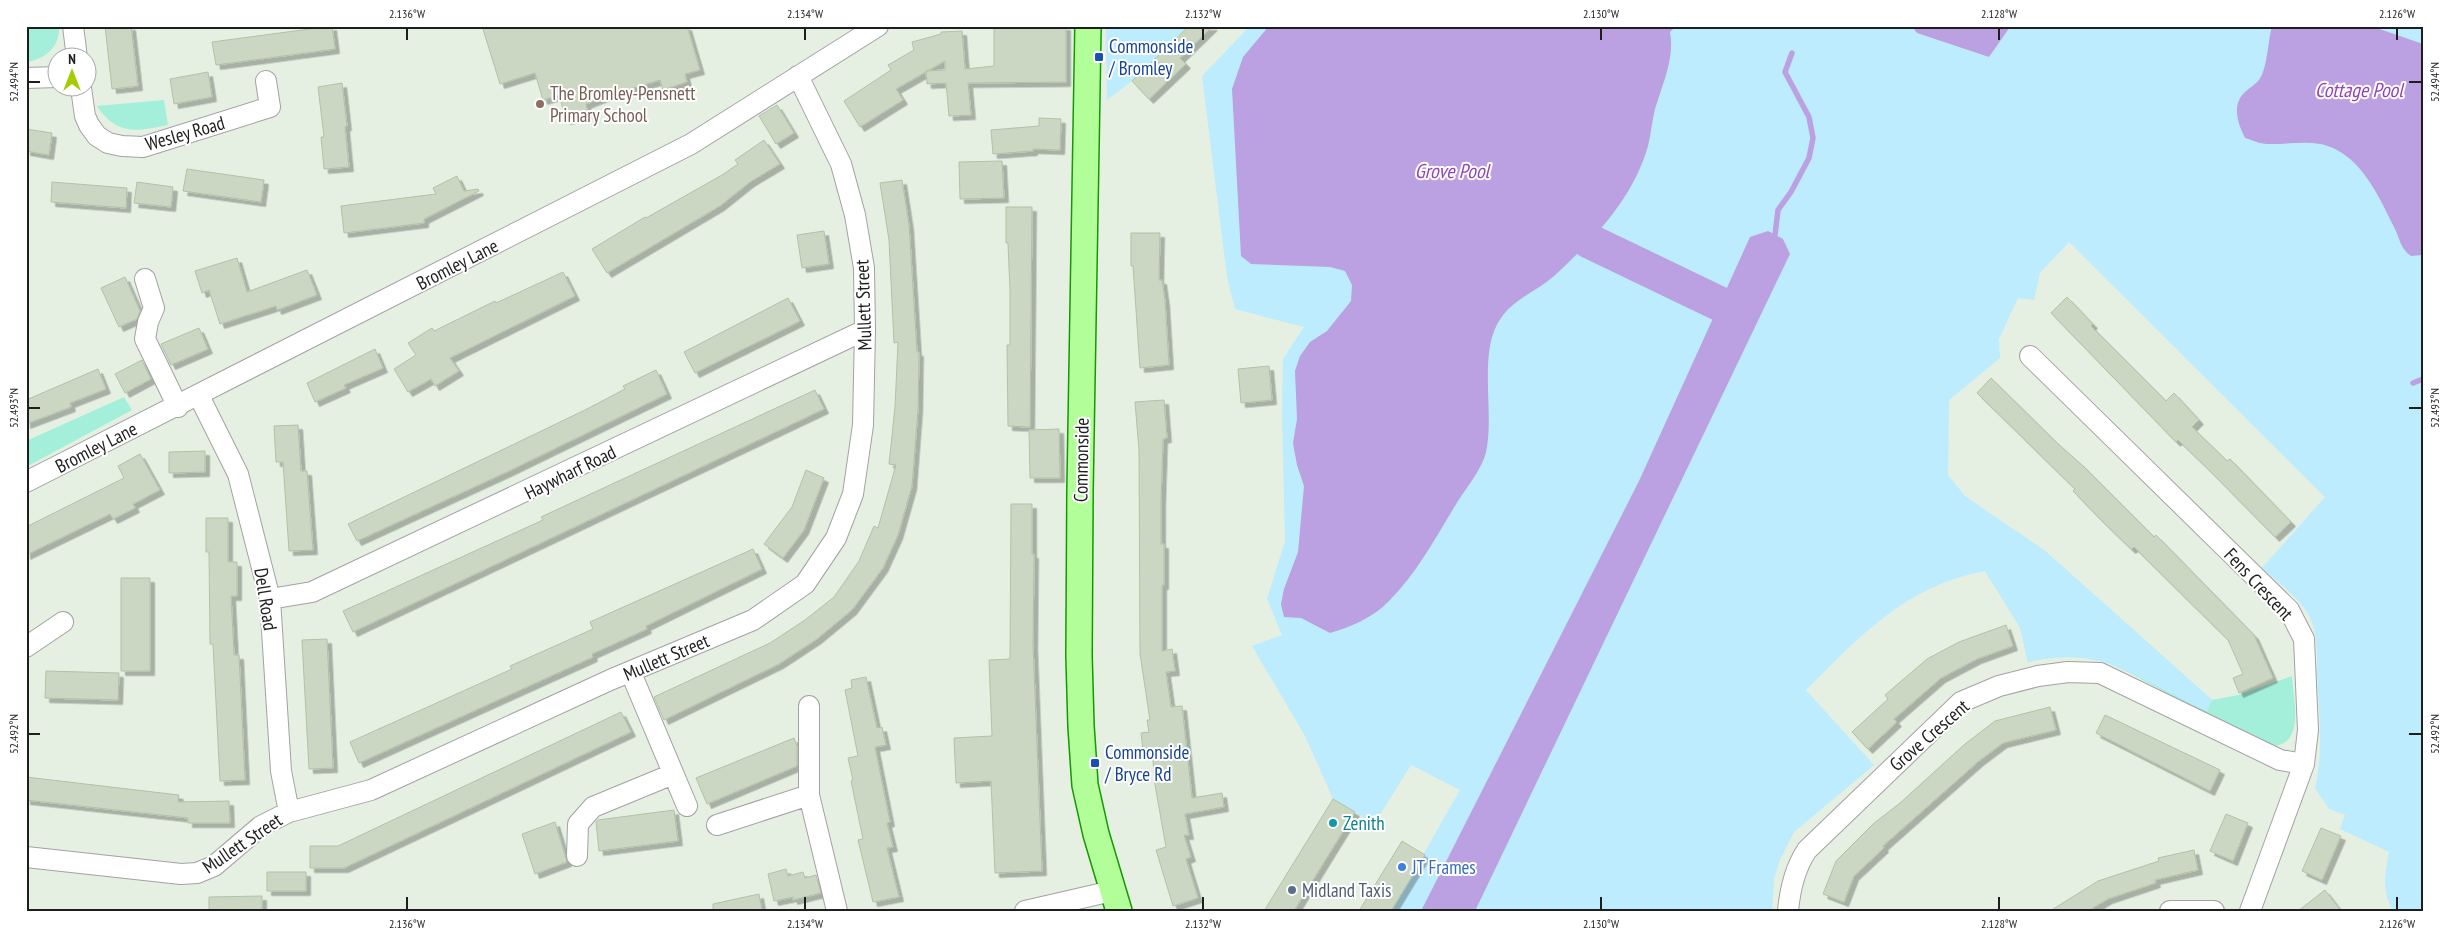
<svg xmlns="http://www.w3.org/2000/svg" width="2449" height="937" font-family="'PT Sans Narrow',sans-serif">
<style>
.grass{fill:#a4efd9}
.park{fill:#bcecfe}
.water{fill:#bba0e2}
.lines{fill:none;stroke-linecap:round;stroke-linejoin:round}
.stream{stroke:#bba0e2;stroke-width:5.5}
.river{stroke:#bba0e2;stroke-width:35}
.building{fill:#cbd7c3;stroke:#b0c3a4;filter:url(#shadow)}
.minor-casing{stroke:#a2a2a2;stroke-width:22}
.major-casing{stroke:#159800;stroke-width:28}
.minor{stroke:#fff;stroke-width:20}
.major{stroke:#b2ff99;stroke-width:25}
.ticks{fill:none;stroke:#1e1e1e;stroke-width:2}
.transit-dot{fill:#1a4fb4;stroke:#fff;stroke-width:2}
.education-dot{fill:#8d6e63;stroke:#fff;stroke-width:2}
.culture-dot{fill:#0f9aa8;stroke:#fff;stroke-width:2}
.shop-dot{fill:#3f7fe0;stroke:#fff;stroke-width:2}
.service-dot{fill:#5c6f8a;stroke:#fff;stroke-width:2}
.labels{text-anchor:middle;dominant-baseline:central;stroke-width:4;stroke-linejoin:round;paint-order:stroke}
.transit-label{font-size:19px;fill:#164399;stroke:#fff;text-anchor:start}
.education-label{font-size:19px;fill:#785e54;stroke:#fff;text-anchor:start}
.street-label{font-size:19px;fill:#1e1e1e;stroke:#fff}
.culture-label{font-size:19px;fill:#0d838f;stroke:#fff;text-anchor:start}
.shop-label{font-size:19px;fill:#366cbe;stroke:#fff;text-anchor:start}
.service-label{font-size:19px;fill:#4e5e75;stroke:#fff;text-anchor:start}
.water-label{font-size:20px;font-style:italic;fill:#9342b7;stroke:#fff}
.neatline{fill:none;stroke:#1e1e1e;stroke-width:2}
.ticks-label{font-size:12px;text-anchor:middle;fill:#1e1e1e}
</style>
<defs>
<filter id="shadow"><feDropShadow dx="4.5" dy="4.5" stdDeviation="0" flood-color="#0004"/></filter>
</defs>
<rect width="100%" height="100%" fill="#e5f0e3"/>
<!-- grass -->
<path class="grass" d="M 26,26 L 59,26 C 61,46 45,60 26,62 Z
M 164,100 L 168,125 C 137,132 116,135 97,106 Z
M 124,397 L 132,410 L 26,467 L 26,441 Z
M 2016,531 L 2045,551 L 2212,700 L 2238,695 L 2292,676 C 2293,698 2305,742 2275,746 C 2244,732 2213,716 2182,701 C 2121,671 2101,645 2028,662 L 2020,627 L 1985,571 Z"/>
<!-- park -->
<path class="park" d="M 1106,26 L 1189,26 L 1132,81 L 1107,100 Z
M 1250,26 L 2423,26 L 2423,911 L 2393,911 C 2381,889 2385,875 2389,852 L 2340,829 L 2345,815 L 2329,809 L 2315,788 C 2324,750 2319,711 2317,673 C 2317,656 2318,637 2311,620 C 2302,599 2278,583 2262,568 L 2325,497 L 2069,242 L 2040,273 L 2034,300 L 2018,298 L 1999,339 L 2000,358 L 1949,400 L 1948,475 L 1965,496 L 2045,551 L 2212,700 L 2207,711 C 2138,682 2109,644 2028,662 L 2020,627 L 1985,571 C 1907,585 1860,636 1806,690 L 1874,765 L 1794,832 L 1779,862 L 1774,880 L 1772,911 L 1391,911 L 1460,790 L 1411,765 L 1374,824 L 1333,799 L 1305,736 L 1252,646 L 1282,635 L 1267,599 L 1285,541 L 1282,410 L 1283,359 L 1304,327 L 1235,309 L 1227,277 L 1202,76 Z"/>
<!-- water -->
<path class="water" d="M 1269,26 L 1676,26 L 1670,32 C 1675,58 1662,85 1655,109 C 1652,121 1651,134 1648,146 C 1633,199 1593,240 1554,276 C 1537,291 1514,299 1501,318 C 1477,351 1495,413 1486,452 C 1482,469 1467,487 1458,501 C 1437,535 1418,572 1389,601 C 1374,617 1351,627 1330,633 L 1301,618 L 1284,617 L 1281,604 L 1284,589 L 1298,552 L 1304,486 L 1297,465 L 1293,443 L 1297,419 L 1295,371 L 1300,356 L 1310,342 L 1327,331 L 1351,301 L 1352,285 L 1345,271 L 1330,267 L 1251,264 L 1241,256 L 1232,89 L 1243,57 Z
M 1912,26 L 2010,26 L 2010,27 L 1989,57 L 1917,33 Z
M 2272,26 L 2371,26 L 2423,44 L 2422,255 L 2411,256 C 2400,248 2400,239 2394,227 C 2380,199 2365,164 2335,149 C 2314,138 2289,145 2267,144 C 2260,144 2252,140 2245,138 C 2238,124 2231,105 2245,92 C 2252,86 2260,82 2263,72 C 2268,58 2268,41 2272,26 Z
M 1768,231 L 1783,239 L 1790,254 L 1475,911 L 1421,911 L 1639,481 L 1750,237 Z"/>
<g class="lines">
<!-- stream -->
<path class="stream" d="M 1775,235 L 1778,210 L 1791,192 L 1809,158 L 1813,138 L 1809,117 L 1785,72 L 1792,53
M 2413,383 L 2423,379"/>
<!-- river -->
<path class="river" d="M 1589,241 L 1720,304"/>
</g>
<!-- building -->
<path class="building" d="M 105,26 L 131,26 L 138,86 L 112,89 Z
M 332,26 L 335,49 L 216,65 L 212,42 Z
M 482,26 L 687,26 L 700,70 L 685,74 L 687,82 L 663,90 L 660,80 L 604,97 L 586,104 L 588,114 L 566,120 L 559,95 L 543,100 L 535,73 L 500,84 Z
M 1066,26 L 1066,82 L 968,83 L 971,115 L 949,116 L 946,83 L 927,84 L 926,71 L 945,70 L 945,61 L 896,89 L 903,100 L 860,127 L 844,101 L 891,70 L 888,65 L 914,50 L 912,42 L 941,34 L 941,32 L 962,31 L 965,69 L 994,66 L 994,27 Z
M 1189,26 L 1213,26 L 1180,58 L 1186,64 L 1149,99 L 1132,81 Z
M 208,72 L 212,97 L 174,104 L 170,79 Z
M 342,83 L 347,126 L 345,127 L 349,167 L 324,169 L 321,137 L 324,137 L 318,87 Z
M 777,105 L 794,133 L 776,144 L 759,116 Z
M 1039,118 L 1061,119 L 1060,150 L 1033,149 L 1033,151 L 993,154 L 991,130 L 1039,126 Z
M 26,129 L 52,133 L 49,155 L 26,151 Z
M 764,140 L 780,164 L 750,182 L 720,206 L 607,273 L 592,249 L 645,217 L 646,218 L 722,175 L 738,164 L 735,160 Z
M 1002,161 L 1004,198 L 960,199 L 959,162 Z
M 187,169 L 264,180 L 261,202 L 183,191 Z
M 457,176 L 464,191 L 478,189 L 479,191 L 424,219 L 424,223 L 344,233 L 341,206 L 436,194 L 433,188 Z
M 902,180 L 909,225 L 917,352 L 919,352 L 918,409 L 912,486 L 898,535 L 883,568 L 852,610 L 817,639 L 779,664 L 664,720 L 654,697 L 770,643 L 805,620 L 834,597 L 859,561 L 874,526 L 878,528 L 896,465 L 889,464 L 895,407 L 898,342 L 894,343 L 889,240 L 880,183 Z
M 52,182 L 127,188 L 126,208 L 51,202 Z
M 137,182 L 173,187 L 171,207 L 134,203 Z
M 1006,207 L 1032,207 L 1030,427 L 1008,426 L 1007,345 L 1010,345 L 1010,291 L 1008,243 L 1006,243 Z
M 824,231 L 829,264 L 802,268 L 797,235 Z
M 1131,233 L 1160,233 L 1159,280 L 1162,280 L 1165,301 L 1169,365 L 1140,368 L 1133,266 L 1131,266 Z
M 237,258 L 247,292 L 307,270 L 317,295 L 277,310 L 276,306 L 220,324 L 209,290 L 202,293 L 195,271 Z
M 563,272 L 575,296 L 450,358 L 459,371 L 435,386 L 431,379 L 408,392 L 394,369 L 416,355 L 408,343 L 432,328 L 434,331 L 495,301 L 496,303 Z
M 125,277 L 140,311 L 137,319 L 119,327 L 101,288 Z
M 2067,297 L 2093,324 L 2091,326 L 2166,401 L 2174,393 L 2199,420 L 2192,427 L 2227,461 L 2230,459 L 2291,522 L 2275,537 L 2209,470 L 2178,440 L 2176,442 L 2051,313 Z
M 788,298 L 800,321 L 695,373 L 684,352 Z
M 199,328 L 208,349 L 171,365 L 161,344 Z
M 375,349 L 383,368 L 344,385 L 346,388 L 315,402 L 307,383 Z
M 142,360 L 151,379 L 125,393 L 115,374 Z
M 1269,366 L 1272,400 L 1241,403 L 1238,369 Z
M 98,369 L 106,389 L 70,403 L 71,407 L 26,424 L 26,400 Z
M 656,370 L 667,394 L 509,471 L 357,541 L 348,524 L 585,410 L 625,389 L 623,386 Z
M 1991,378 L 2057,443 L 2082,465 L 2154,537 L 2156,535 L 2254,635 L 2273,678 L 2239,693 L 2233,678 L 2243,674 L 2228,640 L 2134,547 L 2131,549 L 2101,520 L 2073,491 L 2075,489 L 1977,393 Z
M 815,390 L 824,409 L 353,632 L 343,611 L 543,520 L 541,517 Z
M 1164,400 L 1167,438 L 1163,439 L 1161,500 L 1161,544 L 1164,544 L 1164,585 L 1162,585 L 1162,651 L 1172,649 L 1175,671 L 1166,672 L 1171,707 L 1182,706 L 1192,798 L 1222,793 L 1224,807 L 1185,814 L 1189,835 L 1184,835 L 1191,857 L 1186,859 L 1198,898 L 1173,906 L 1156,850 L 1166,847 L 1155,785 L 1152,749 L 1143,750 L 1141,733 L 1149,732 L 1147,720 L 1150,720 L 1140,654 L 1139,450 L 1135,402 Z
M 298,425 L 301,471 L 307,471 L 313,550 L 289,551 L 283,462 L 276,462 L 274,426 Z
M 1059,429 L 1060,478 L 1030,478 L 1029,430 Z
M 205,451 L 205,472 L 169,473 L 169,452 Z
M 140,454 L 160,490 L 133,504 L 135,508 L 113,519 L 110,514 L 26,555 L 26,527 L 124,478 L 118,466 Z
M 806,470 L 824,478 L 804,530 L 783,558 L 764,544 L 792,507 Z
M 1011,504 L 1032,504 L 1032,554 L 1034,554 L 1033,645 L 1042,871 L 995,873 L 991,781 L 956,783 L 954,738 L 992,736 L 989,660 L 1010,659 Z
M 206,518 L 228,518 L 228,562 L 237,562 L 237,596 L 231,596 L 234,655 L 239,655 L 245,780 L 220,781 L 213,644 L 210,644 L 209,552 L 206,552 Z
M 753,549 L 762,569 L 646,626 L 647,629 L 592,654 L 593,657 L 359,763 L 350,742 L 512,669 L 510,666 L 593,629 L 590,622 Z
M 121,578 L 150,578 L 150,671 L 121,671 Z
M 2006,625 L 2013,646 L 1977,659 L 1941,678 L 1894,719 L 1897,722 L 1868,749 L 1852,732 L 1888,699 L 1885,695 L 1927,659 L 1959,642 Z
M 327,639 L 333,768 L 309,769 L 302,640 Z
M 46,671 L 119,673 L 118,700 L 45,698 Z
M 866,677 L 877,728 L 882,727 L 886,745 L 875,747 L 890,822 L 887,823 L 893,847 L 887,848 L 899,897 L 873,902 L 858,840 L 863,839 L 851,781 L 853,780 L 848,758 L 858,756 L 845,690 L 852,688 L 851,680 Z
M 2050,707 L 2056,730 L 2003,743 L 1979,761 L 1883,846 L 1884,848 L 1854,876 L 1844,902 L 1823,894 L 1836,861 L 1873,824 L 1900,803 L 1965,744 L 1995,721 Z
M 621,712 L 631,732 L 344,868 L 310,868 L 310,846 L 338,846 Z
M 2105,715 L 2220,770 L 2210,791 L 2096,733 Z
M 794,738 L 797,746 L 797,766 L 707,804 L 696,778 Z
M 26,777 L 179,795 L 178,802 L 229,801 L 230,823 L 188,823 L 188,818 L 26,800 Z
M 1333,799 L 1355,812 L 1294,911 L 1264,911 Z
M 674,810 L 678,841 L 599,851 L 596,822 L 598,820 Z
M 2226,814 L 2248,823 L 2233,861 L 2210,851 Z
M 555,822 L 567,862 L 535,874 L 522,834 Z
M 2321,828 L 2341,836 L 2322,880 L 2302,871 Z
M 1402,841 L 1425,855 L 1391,911 L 1359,911 Z
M 2194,850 L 2198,870 L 2155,880 L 2156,883 L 2108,899 L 2088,911 L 2050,911 L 2098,881 L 2159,861 L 2158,858 Z
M 786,869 L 788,876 L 803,872 L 805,878 L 816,875 L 821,893 L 793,900 L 793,897 L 774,901 L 768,874 Z
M 267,872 L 306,872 L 306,891 L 267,891 Z
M 2325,890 L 2341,911 L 2298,911 Z
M 759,894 L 762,911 L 713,911 L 713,904 Z
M 262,896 L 262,911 L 209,911 L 209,897 Z"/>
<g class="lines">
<!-- minor casing -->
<g class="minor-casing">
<path id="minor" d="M 73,26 L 77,58
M 26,78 L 58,77
M 81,88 L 85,116 L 89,125 L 97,136 L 108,143 L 122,146 L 143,147 L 270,107 L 266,81
M 145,279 L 154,308 L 148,322 L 145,339 L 178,407
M 2030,356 L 2289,610 L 2304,639 L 2308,730 L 2304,764 L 2250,911
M 199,396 L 238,474 L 270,599 L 281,771 L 289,812
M 26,482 L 691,144 L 878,26
M 270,599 L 312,592 L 865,330
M 26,647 L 63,622
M 631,673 L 687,806
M 809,706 L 809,795 L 837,911
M 717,825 L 809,795
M 577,856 L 578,824 L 593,807 L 673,774
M 26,857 L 181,874 L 197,873 L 214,866 L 261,826 L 289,812 L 371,790 L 610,680 L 753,620 L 805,584 L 836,538 L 853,494 L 863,425 L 865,330 L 864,268 L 855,215 L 841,164 L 798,76
M 1025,911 L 1112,891
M 1788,911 C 1790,889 1795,868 1807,850 L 1961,702 L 1999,686 L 2038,676 L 2068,672 L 2100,673 L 2280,760 L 2304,764
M 2170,911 L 2214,911"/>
</g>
<!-- major casing -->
<g class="major-casing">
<path id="major" d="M 1088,26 L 1080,491 L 1079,656 L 1081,726 L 1085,785 L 1096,834 L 1119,911"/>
</g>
<!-- minor -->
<use href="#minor" class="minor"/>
<!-- major -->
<use href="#major" class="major"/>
</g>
<!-- ticks -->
<path class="ticks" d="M 407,28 L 407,40M 805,28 L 805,40M 1203,28 L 1203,40M 1601,28 L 1601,40M 1999,28 L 1999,40M 2397,28 L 2397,40M 28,82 L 40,82M 2409,82 L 2422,82M 28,408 L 40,408M 2409,408 L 2422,408M 28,734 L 40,734M 2409,734 L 2422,734M 407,897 L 407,910M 805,897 L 805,910M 1203,897 L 1203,910M 1601,897 L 1601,910M 1999,897 L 1999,910M 2397,897 L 2397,910"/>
<!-- markers -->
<g class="transit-dot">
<rect x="1094" y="52" width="10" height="10" rx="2.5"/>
<rect x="1090" y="758" width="10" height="10" rx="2.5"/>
</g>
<circle class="education-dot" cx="540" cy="104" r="5"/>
<circle class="culture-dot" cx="1333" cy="823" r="5"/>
<circle class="shop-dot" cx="1402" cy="867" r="5"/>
<circle class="service-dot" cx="1292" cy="890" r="5"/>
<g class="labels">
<!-- transit labels -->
<g class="transit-label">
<text x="1109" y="46">Commonside<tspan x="1109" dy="22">/ Bromley</tspan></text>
<text x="1105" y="752">Commonside<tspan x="1105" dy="22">/ Bryce Rd</tspan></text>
</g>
<!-- education labels -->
<g class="education-label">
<text x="550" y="93">The Bromley-Pensnett<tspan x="550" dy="22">Primary School</tspan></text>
</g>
<!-- street labels -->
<g class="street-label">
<text transform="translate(185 133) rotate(-16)">Wesley Road</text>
<text transform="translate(457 264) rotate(-27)">Bromley Lane</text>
<text transform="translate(863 305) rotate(-92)">Mullett Street</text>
<text transform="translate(96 447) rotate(-27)">Bromley Lane</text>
<text transform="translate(1081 460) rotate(-89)">Commonside</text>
<text transform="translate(570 472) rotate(-26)">Haywharf Road</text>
<text transform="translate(2259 584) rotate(47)">Fens Crescent</text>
<text transform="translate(266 599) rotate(81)">Dell Road</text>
<text transform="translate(666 657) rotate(-23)">Mullett Street</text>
<text transform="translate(1929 735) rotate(-41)">Grove Crescent</text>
<text transform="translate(242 843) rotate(-34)">Mullett Street</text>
</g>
<!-- culture labels -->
<g class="culture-label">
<text x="1343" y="823">Zenith</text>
</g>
<!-- shop labels -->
<g class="shop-label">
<text x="1412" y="867">JT Frames</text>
</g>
<!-- service labels -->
<g class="service-label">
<text x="1302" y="890">Midland Taxis</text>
</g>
<!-- water labels -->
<g class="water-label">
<text x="2359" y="90">Cottage Pool</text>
<text x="1452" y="171">Grove Pool</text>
</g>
</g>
<!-- border -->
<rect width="2449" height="937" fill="none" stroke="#ffffff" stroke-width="55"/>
<!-- north arrow -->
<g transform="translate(72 72)"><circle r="24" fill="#ffffff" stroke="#a5a5a5"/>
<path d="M0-4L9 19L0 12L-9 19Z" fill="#a5cc00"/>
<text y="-8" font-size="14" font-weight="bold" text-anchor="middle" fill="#1e1e1e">N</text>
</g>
<rect x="28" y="28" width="2394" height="882" class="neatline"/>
<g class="ticks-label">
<text x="407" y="18">2.136°W</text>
<text x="805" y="18">2.134°W</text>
<text x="1203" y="18">2.132°W</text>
<text x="1601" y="18">2.130°W</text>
<text x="1999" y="18">2.128°W</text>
<text x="2397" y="18">2.126°W</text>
<text transform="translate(14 82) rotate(-90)" y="4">52.494°N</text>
<text transform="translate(2435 82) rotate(-90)" y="4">52.494°N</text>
<text transform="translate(14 408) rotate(-90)" y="4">52.493°N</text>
<text transform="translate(2435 408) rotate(-90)" y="4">52.493°N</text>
<text transform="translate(14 734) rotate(-90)" y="4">52.492°N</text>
<text transform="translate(2435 734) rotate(-90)" y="4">52.492°N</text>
<text x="407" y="928">2.136°W</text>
<text x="805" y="928">2.134°W</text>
<text x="1203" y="928">2.132°W</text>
<text x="1601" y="928">2.130°W</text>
<text x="1999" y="928">2.128°W</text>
<text x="2397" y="928">2.126°W</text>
</g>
</svg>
